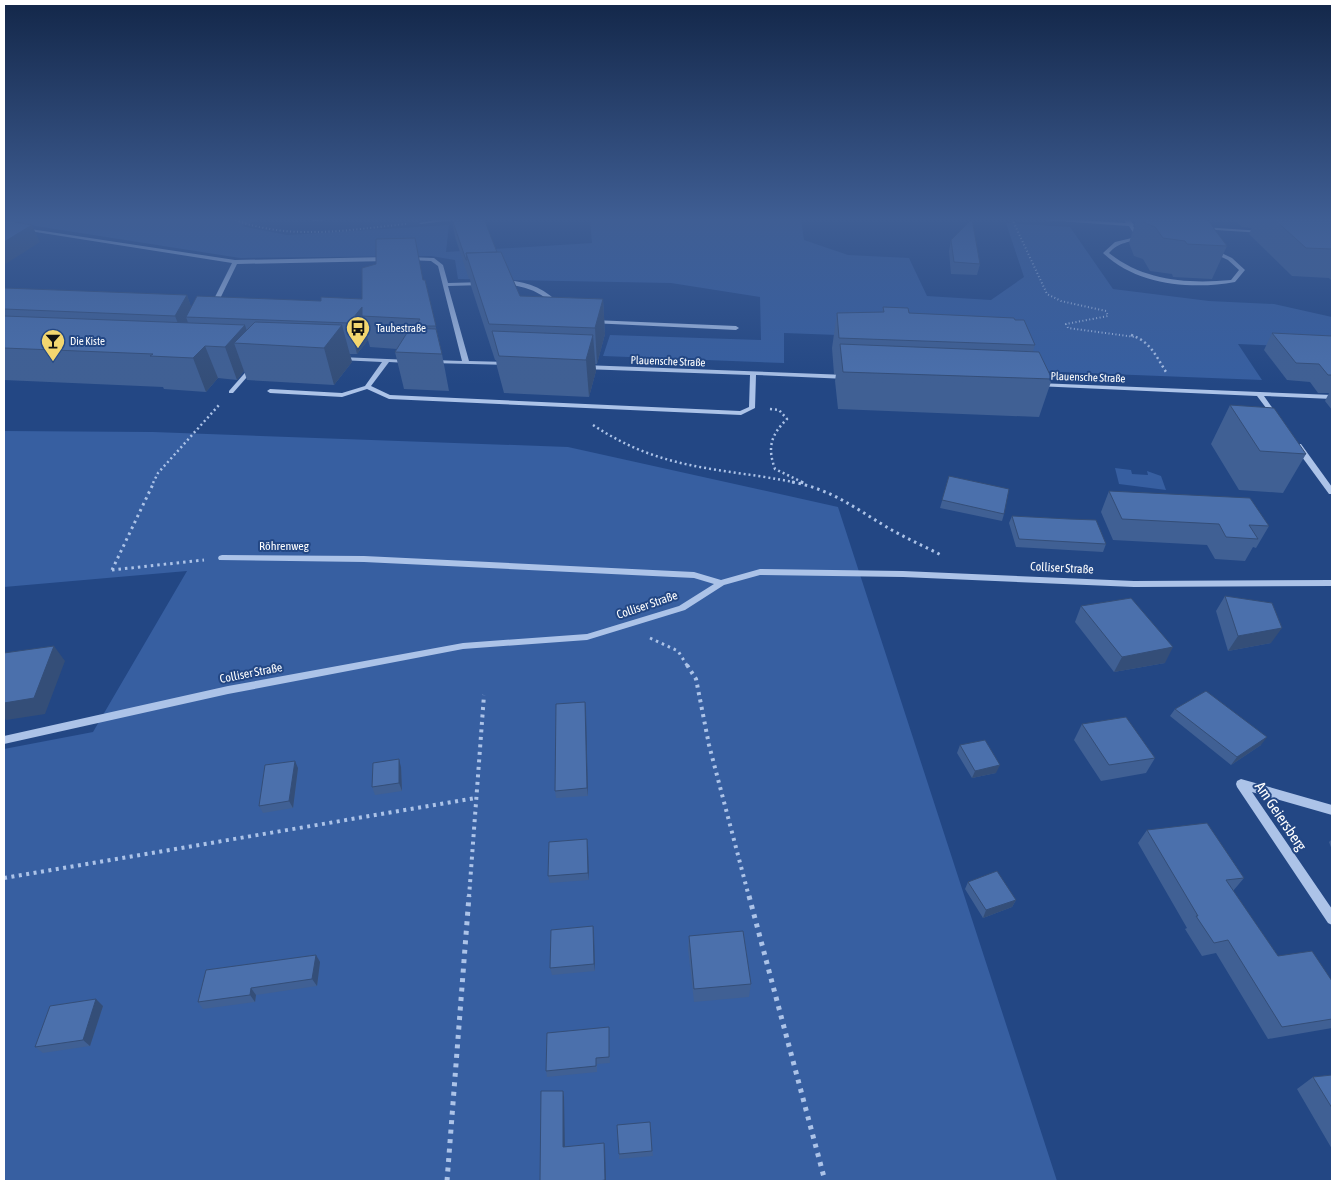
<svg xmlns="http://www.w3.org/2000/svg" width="1336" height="1185" font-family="'Asap Condensed',sans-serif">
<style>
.green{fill:#375fa1}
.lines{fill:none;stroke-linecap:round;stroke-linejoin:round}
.stream{fill:#a0bde9;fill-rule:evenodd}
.path-far4{stroke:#acc3e8;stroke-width:2;stroke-dasharray:1 2.5;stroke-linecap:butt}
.path-far3{stroke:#acc3e8;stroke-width:2.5;stroke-dasharray:2 3;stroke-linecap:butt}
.path-far2{stroke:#acc3e8;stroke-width:3;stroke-dasharray:2.5 4;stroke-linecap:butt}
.path-far1{stroke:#acc3e8;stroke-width:4;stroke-dasharray:3 4.5;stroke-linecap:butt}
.path{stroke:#acc3e8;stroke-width:5;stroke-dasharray:4 5.5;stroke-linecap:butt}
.minor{fill:#acc3e8;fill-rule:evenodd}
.wall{fill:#406094}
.shaded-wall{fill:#344e78}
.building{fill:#4b70ac;stroke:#344e78}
.labels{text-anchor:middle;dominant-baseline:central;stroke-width:4;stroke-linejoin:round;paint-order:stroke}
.far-poi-label{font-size:11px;fill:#fff;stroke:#234784;text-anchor:start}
.far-street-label{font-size:11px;fill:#fff;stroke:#234784}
.street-label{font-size:12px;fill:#fff;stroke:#234784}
.near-street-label{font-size:15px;fill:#fff;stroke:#234784}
</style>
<rect width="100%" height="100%" fill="#234784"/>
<!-- green -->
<path class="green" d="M 4,219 L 262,219 L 241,226 L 287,235 L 449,225 L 446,252 L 592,243 L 590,219 L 801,219 L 804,240 L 848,255 L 909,258 L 927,296 L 991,300 L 1024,277 L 1006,223 L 1070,227 L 1113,289 L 1209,301 L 1274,304 L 1332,317 L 1332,348 L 1238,344 L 1262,380 L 1033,371 L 1024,342 L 784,333 L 784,363 L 603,356 L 610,335 L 761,340 L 760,297 L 671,283 L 458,279 L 455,260 L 431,256 L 240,258 L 23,224 L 4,221 Z
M 4,431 L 153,432 L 568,447 L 838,507 L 1057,1181 L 4,1181 L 4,749 L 93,732 L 187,571 L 4,587 Z
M 1115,468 L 1131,470 L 1132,474 L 1148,475 L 1147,471 L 1161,476 L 1166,490 L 1119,484 Z"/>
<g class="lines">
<!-- stream -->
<path class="stream" d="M 311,219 L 338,219 L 313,221 Z"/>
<!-- path-far4 -->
<path class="path-far4" d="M 232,219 C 291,241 346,230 406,224
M 1012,219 L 1047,294 L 1061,301 L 1106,311 L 1108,316 L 1066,324 L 1068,328 L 1135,337"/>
<!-- path-far3 -->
<path class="path-far3" d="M 1131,335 C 1150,341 1156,356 1166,372
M 770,409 L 779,410 L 787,419 C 771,435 767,447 775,469 L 804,483
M 593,425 C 664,472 720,467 798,483
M 153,483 L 158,473 L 219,405"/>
<!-- path-far2 -->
<path class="path-far2" d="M 792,482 C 830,489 852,506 885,526 C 903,537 924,546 943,556
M 801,482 L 806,484
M 112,570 L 154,482
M 112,570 L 204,560
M 650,638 L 678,651 L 688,667"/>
<!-- path-far1 -->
<path class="path-far1" d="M 687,665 L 696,679 L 709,745 L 749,897
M 4,878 L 476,798
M 469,897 L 484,695"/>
<!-- path -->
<path class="path" d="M 749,896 L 825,1181
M 447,1181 L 469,896"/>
<!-- minor -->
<path class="minor" d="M 442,219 L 460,219 L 421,224 L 419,223 Z
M 1030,219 L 1060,219 L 1126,223 L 1124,219 L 1129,219 L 1134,225 L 1133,226 L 1142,238 C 1129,243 1120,241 1109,253 C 1144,281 1188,284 1231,280 L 1239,270 L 1228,260 L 1211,252 L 1210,251 L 1213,249 L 1232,258 L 1245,270 L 1235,282 C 1192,290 1136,285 1103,253 L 1115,242 L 1136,237 L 1129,226 Z
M 4,225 L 235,260 L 388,257 L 391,259 L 388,261 L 237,264 L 216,307 L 213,309 L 210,307 L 232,263 L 4,227 Z
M 1203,227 L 1262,231 L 1264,232 L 1262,233 L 1201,229 L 1201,228 Z
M 407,257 L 434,258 L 443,265 L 448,283 L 485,282 L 485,284 L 483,285 L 448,286 L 469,361 L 508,362 L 511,364 L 510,365 L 431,363 L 430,362 L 433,360 L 462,361 L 438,266 L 431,261 L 409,260 L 407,259 Z
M 503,280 C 526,281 546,288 561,306 L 556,307 C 538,289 525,287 501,283 L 501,281 Z
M 593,320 L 736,326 L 739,328 L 736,330 L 591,323 L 591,321 Z
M 341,357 L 410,360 L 410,362 L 408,363 L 389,362 L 371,386 L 390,395 L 740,411 L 749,407 L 750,375 L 583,369 L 580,367 L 583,365 L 847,375 L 850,377 L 847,379 L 756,375 L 755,408 L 741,415 L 389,399 L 367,389 L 342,397 L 270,393 L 267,391 L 270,389 L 342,393 L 365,386 L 382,362 L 339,360 L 338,359 Z
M 252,366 L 254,367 L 254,369 L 233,393 L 229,393 L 229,391 L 250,367 Z
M 1038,383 L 1332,395 L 1332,399 L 1264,396 L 1278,416 L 1275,418 L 1273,417 L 1257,396 L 1036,386 L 1035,385 Z
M 1295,444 L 1301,444 L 1332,487 L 1332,494 L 1329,494 L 1294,446 Z
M 222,555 L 364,556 L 694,572 L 721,580 L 760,569 L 903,571 L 1134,581 L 1332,580 L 1332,586 L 1134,587 L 903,577 L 760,575 L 724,585 L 685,610 L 587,640 L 463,649 L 228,694 L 4,744 L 4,736 L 228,686 L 463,643 L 587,634 L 679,606 L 714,584 L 694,578 L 364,562 L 219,560 L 218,558 L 219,556 Z
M 1241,779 L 1332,805 L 1332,815 L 1252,792 L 1332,909 L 1332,925 L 1328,923 L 1237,787 L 1236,784 L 1237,781 Z"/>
</g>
<!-- wall -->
<path class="wall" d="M 452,219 L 497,252 L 520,296 L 603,299 L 605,334 L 597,364 L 595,364 L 596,371 L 589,397 L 504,393 L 497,367 L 496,360 L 495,360 L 471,286 L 470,279 L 469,279 L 455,237 Z
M 1096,219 L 1123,219 L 1123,221 Z
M 1131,219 L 1207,219 L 1227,246 L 1212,279 L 1173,277 L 1172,274 L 1150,271 L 1143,259 L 1134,256 L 1129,243 L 1136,221 L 1132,221 Z
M 1234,219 L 1332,219 L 1332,281 L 1329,278 L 1292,276 L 1249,234 L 1252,228 L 1242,227 Z
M 951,240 L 980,264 L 977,275 L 951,274 L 949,251 Z
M 423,280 L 425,280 L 442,354 L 449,391 L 404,389 L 395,352 L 397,349 L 370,347 L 368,340 L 357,354 L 350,354 L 352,362 L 334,385 L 247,380 L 244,371 L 237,380 L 218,378 L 206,392 L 164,389 L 163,387 L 4,380 L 4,288 L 187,295 L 191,307 L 362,299 Z
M 883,307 L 909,313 L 1015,320 L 1035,345 L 1033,351 L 1052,379 L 1039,417 L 838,409 L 835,381 L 836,374 L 834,374 L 832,348 L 837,313 L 882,312 Z
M 1272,333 L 1332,336 L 1332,410 L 1325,401 L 1329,393 L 1318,393 L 1310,382 L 1287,380 L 1264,350 Z
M 1230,405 L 1306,454 L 1283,493 L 1239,490 L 1211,444 Z
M 949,476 L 1004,514 L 1002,521 L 940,508 Z
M 1109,491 L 1269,526 L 1256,548 L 1253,547 L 1245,561 L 1215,559 L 1207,545 L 1113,540 L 1101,512 Z
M 1012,516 L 1069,519 L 1106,544 L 1103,552 L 1016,547 L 1009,523 Z
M 1225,596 L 1271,643 L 1228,651 L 1216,611 Z
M 1081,606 L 1165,663 L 1114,672 L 1075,622 Z
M 585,702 L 588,796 L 556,798 L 555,791 Z
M 1175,709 L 1261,745 L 1231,765 L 1170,716 Z
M 1082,724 L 1155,758 L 1146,773 L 1101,781 L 1074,740 Z
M 960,745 L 996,773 L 972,778 L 957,753 Z
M 401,767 L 402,791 L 375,795 L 372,787 Z
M 298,768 L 293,808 L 263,813 L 259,806 Z
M 1147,830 L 1244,878 L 1233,891 L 1278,956 L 1332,981 L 1332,1028 L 1268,1039 L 1216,953 L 1202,956 L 1185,929 L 1187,928 L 1138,843 Z
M 1332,839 L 1332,850 L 1329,842 Z
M 588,847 L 589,880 L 550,883 L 548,876 Z
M 968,882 L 1016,900 L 1012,907 L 983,918 L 965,889 Z
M 593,926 L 595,971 L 552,975 L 550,968 Z
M 689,936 L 751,984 L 749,997 L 694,1002 L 688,949 Z
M 316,955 L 320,962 L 317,986 L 256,995 L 255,1002 L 203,1009 L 198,1002 Z
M 103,1006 L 90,1046 L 43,1053 L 35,1047 Z
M 609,1027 L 610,1063 L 597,1064 L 597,1072 L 547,1077 L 546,1071 Z
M 1332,1075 L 1332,1149 L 1297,1089 L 1313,1077 Z
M 650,1122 L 653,1156 L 619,1159 L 619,1154 Z"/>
<!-- shaded-wall -->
<path class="shaded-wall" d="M 32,225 L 40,242 L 4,265 L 4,242 Z
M 187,295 L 195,318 L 186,317 L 193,337 L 188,348 L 175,316 Z
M 603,299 L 605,334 L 597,364 L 595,328 Z
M 362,307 L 362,316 L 368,340 L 357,354 L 349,323 Z
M 245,325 L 251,344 L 234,343 L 244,371 L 237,380 L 225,347 Z
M 342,325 L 352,362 L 334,385 L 324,348 Z
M 593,335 L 596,371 L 589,397 L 586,360 Z
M 205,346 L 218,378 L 206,392 L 193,358 Z
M 1282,628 L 1271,643 L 1228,651 L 1238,636 Z
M 54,646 L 65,661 L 45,714 L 6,720 L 4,717 L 4,703 Z
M 1173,647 L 1165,663 L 1114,672 L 1122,657 Z
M 585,702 L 586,710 L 588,796 L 587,788 Z
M 1267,737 L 1261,745 L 1231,765 L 1237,757 Z
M 399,759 L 401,767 L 402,791 L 399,783 Z
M 295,761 L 298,768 L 293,808 L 289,801 Z
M 1000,765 L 996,773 L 972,778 L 975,771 Z
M 587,839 L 588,847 L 589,880 L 588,873 Z
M 1016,900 L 1012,907 L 983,918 L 986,910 Z
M 593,926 L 594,933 L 595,971 L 594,964 Z
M 316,955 L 320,962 L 317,986 L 312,979 Z
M 251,988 L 256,995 L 255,1002 L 250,995 Z
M 96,999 L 103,1006 L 90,1046 L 83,1040 Z
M 563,1091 L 564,1097 L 565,1152 L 563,1147 Z
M 604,1143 L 605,1148 L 606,1181 L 605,1180 Z"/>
<!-- building -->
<path class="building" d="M 452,219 L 484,219 L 497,252 L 466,253 L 467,260 L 466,260 Z
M 972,219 L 980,264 L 954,262 L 951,240 Z
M 1143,219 L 1207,219 L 1227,246 L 1187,244 L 1185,241 L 1163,238 L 1155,227 L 1145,223 Z
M 1274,219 L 1332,219 L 1332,249 L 1306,248 Z
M 4,220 L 32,225 L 4,242 Z
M 415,238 L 423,280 L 425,280 L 436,326 L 416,326 L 420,319 L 362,316 L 362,307 L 349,323 L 186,317 L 197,296 L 321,301 L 321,297 L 362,299 L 362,268 L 376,264 L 376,239 Z
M 501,252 L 520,296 L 603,299 L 595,328 L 489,324 L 466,253 Z
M 4,288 L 187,295 L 175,316 L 4,309 Z
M 883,307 L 908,308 L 909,313 L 1014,318 L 1015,320 L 1024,320 L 1035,345 L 839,338 L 837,313 L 884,312 Z
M 4,316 L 245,325 L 225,347 L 205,346 L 193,358 L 150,356 L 153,354 L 4,348 Z
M 255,322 L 342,325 L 324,348 L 234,343 Z
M 410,328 L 436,329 L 442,354 L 395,352 Z
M 492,331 L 593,335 L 586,360 L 499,356 Z
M 1272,333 L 1332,336 L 1332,375 L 1328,375 L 1319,364 L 1296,363 Z
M 840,344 L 1039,352 L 1052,379 L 843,372 Z
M 1230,405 L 1274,408 L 1306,454 L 1260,451 Z
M 949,476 L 1009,489 L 1004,514 L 942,500 Z
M 1109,491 L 1250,498 L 1269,526 L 1249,525 L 1258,539 L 1226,537 L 1219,524 L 1122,519 Z
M 1012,516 L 1069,519 L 1096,520 L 1106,544 L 1019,539 Z
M 1225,596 L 1272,603 L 1282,628 L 1238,636 Z
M 1131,598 L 1173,647 L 1122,657 L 1081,606 Z
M 54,646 L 34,698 L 4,703 L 4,653 Z
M 1206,691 L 1267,737 L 1237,757 L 1175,709 Z
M 585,702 L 587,788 L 555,791 L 556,704 Z
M 1126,717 L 1155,758 L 1109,765 L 1082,724 Z
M 985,740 L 1000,765 L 975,771 L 960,745 Z
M 399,759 L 399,783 L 372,787 L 373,763 Z
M 295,761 L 289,801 L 259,806 L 265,765 Z
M 1207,823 L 1244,878 L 1226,880 L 1278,956 L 1312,951 L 1332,981 L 1332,1019 L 1282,1027 L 1228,940 L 1214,943 L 1196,916 L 1198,916 L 1147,830 Z
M 587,839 L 588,873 L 548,876 L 549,842 Z
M 997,871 L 1016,900 L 986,910 L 968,882 Z
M 593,926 L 594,964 L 550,968 L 551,930 Z
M 743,931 L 751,984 L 694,989 L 689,936 Z
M 316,955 L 312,979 L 251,988 L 250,995 L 198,1002 L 206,970 Z
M 96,999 L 83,1040 L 35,1047 L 50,1006 Z
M 609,1027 L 609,1057 L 596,1058 L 596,1066 L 546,1071 L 547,1033 Z
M 1332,1075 L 1332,1108 L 1313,1077 Z
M 541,1091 L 563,1091 L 563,1147 L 604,1143 L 605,1180 L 599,1181 L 540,1181 Z
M 650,1122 L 652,1151 L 619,1154 L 617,1125 Z"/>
<!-- sky -->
<linearGradient id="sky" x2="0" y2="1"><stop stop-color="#132749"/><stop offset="0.57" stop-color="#3f5e94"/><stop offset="1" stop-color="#3f5e94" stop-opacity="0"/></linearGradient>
<rect width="1336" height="385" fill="url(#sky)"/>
<!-- icons -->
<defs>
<g id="bus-pin" transform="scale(1.25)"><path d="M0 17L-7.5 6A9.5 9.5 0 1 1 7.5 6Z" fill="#f3d66f" stroke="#234784"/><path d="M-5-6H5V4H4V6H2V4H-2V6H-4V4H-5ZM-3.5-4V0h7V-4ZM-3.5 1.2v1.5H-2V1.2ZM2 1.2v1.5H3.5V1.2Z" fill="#111"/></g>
<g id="bar-pin" transform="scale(1.25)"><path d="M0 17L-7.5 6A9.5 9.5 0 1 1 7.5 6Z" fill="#f3d66f" stroke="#234784"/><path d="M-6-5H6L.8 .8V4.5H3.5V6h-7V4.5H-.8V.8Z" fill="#111"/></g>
</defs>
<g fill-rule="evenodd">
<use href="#bus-pin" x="358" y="328"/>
<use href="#bar-pin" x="53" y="341"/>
</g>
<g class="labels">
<!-- far-poi labels -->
<g class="far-poi-label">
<text x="376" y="328">Taubestraße</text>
<text x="70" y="341">Die Kiste</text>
</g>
<!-- far-street labels -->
<g class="far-street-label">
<text transform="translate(668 361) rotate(2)">Plauensche Straße</text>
<text transform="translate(1088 377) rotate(2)">Plauensche Straße</text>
</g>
<!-- street labels -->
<g class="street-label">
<text x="284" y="546">Röhrenweg</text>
<text transform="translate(1062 568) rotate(3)">Colliser Straße</text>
<text transform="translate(647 605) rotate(-19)">Colliser Straße</text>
<text transform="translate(251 673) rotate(-11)">Colliser Straße</text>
</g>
<!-- near-street labels -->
<g class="near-street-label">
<text transform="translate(1281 816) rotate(56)">Am Geiersberg</text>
</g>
</g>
<!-- border -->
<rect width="1336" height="1185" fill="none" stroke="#ffffff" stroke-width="10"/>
</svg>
